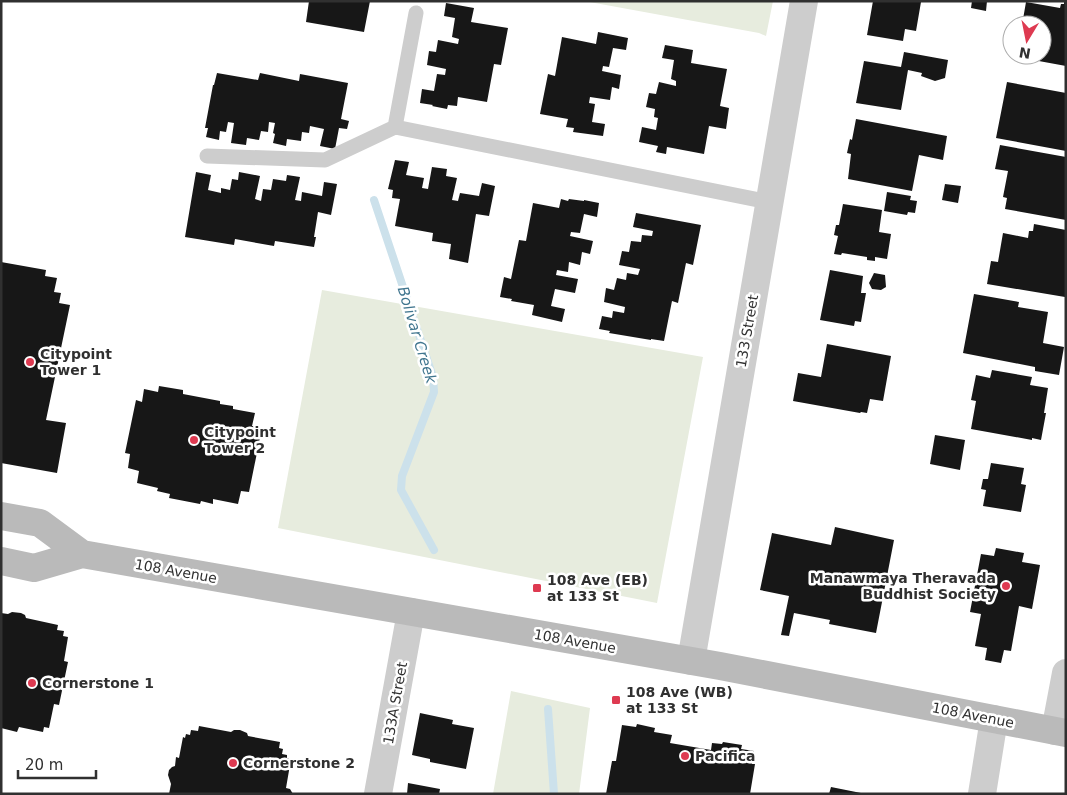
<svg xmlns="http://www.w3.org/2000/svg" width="1067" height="795" font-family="'DejaVu Sans',sans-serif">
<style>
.green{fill:#e7ecde}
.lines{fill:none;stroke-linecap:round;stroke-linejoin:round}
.stream{stroke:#cce1eb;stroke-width:8}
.building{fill:#171717}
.service{stroke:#cdcdcd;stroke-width:15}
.minor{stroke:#cdcdcd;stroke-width:28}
.secondary{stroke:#bababa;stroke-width:28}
.poi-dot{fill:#de3a51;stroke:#fff;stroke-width:2}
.labels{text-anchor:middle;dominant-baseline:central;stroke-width:5;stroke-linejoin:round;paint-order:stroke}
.street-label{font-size:14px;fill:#303030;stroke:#fff}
.poi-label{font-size:14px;font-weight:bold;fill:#303030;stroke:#fff;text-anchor:start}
.water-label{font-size:15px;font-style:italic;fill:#41768f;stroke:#fff}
</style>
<rect width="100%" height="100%" fill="#fff"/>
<!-- green -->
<path class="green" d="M 584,1 L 773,1 L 766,36 L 759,33 Z
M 322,290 L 703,357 L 657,603 L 278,528 Z
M 511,691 L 590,708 L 579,794 L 493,794 Z"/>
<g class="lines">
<!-- stream -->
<path class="stream" d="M 374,200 L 433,377 L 434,392 L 402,476 L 401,490 L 434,550
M 548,709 L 554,794"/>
</g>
<!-- building -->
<path class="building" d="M 309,1 L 370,1 L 364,32 L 306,22 Z
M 873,1 L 921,2 L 916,31 L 905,29 L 903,41 L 867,35 Z
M 972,1 L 987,1 L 986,11 L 971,8 Z
M 1064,1 L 1066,1 L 1066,66 L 1017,57 L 1017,55 L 1042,55 L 1042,25 L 1022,25 L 1026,2 L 1060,8 L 1061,4 L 1064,4 Z
M 446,3 L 474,8 L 471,22 L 508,28 L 501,65 L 494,64 L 487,102 L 458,97 L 457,106 L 448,105 L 447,109 L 432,106 L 433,105 L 420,103 L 422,89 L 434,91 L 437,74 L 445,75 L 446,69 L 427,65 L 429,51 L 436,52 L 438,40 L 458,44 L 459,39 L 452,37 L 455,18 L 444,16 Z
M 598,32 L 628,38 L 626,50 L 613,48 L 609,67 L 603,66 L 602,71 L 621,75 L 619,89 L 612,87 L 610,100 L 590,97 L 589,103 L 595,104 L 592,122 L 605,124 L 603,136 L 573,132 L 574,128 L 566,127 L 568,119 L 540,114 L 548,74 L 555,76 L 562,37 L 596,44 Z
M 665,45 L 693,50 L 691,63 L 727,69 L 720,106 L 729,108 L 726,129 L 709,126 L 704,154 L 667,147 L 666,154 L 656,152 L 658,146 L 639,142 L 642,127 L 656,130 L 658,118 L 654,117 L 655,109 L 646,107 L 649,93 L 656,94 L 659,82 L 676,86 L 676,81 L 671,79 L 674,60 L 662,58 Z
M 904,52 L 948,60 L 945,78 L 935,81 L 921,76 L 922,73 L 908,70 L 901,110 L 856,103 L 864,61 L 901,67 Z
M 217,73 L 258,80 L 260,73 L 299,81 L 300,74 L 348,83 L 341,119 L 349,121 L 347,129 L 339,128 L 335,149 L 320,146 L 324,129 L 310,126 L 309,133 L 302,132 L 301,141 L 287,139 L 286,146 L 273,143 L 275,134 L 273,133 L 275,123 L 269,122 L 268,132 L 261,131 L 259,140 L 247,138 L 246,145 L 231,143 L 234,123 L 228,122 L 226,132 L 220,131 L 219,140 L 206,137 L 208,128 L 205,128 L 213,85 L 214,85 Z
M 1007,82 L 1066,93 L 1066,151 L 996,138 Z
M 856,119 L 947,136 L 943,160 L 919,155 L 912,191 L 848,179 L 851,154 L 847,153 L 850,139 L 852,140 Z
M 1000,145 L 1066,157 L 1066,220 L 1005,209 L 1007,198 L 1003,197 L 1008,171 L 995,169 Z
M 395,160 L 409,162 L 406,175 L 424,178 L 422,188 L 428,189 L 432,167 L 447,169 L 446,176 L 457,178 L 452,200 L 458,201 L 460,193 L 479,196 L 482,183 L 495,186 L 489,216 L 476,214 L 468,263 L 449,259 L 451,244 L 432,241 L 433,233 L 395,226 L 400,199 L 392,198 L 393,190 L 388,189 Z
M 196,172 L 211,175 L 208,190 L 221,193 L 221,188 L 230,190 L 232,179 L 238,180 L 239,172 L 260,176 L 255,199 L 261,201 L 263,189 L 271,190 L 273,179 L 286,181 L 287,175 L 300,177 L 295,200 L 301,201 L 302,192 L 322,196 L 324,182 L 337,184 L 331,215 L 318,212 L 314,237 L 316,237 L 314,247 L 275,241 L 274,246 L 235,239 L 234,245 L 185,237 Z
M 945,184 L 961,186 L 958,203 L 942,200 Z
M 887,192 L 911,196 L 910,200 L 917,201 L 915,213 L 908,212 L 907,215 L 884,211 Z
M 561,199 L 568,201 L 569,199 L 584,201 L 584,200 L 599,203 L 597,217 L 584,214 L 580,233 L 571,232 L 570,236 L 593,241 L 590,254 L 582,252 L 580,265 L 569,262 L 568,272 L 557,270 L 556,275 L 578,279 L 575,293 L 555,289 L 551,306 L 565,309 L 562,322 L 532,315 L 534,305 L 511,301 L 512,299 L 500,297 L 504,277 L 511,279 L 519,240 L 526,241 L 533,203 L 559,208 Z
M 843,204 L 882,210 L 879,232 L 891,234 L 887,259 L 875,257 L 875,261 L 867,260 L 867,257 L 842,253 L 841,255 L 834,254 L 838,236 L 834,235 L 836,225 L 839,225 Z
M 636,213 L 701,225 L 693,265 L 686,263 L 678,303 L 672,301 L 664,341 L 651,339 L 651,340 L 609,333 L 610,331 L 599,329 L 602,316 L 612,318 L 613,311 L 624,313 L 625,307 L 604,302 L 606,288 L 614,290 L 617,278 L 626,280 L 627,273 L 638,275 L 640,269 L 619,265 L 622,251 L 629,252 L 631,241 L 641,242 L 642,235 L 652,236 L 653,231 L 633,227 Z
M 1034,224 L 1066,230 L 1065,297 L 987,284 L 991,261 L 998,262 L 1003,233 L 1028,238 L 1029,231 L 1033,231 Z
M 1,262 L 46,270 L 45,276 L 57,278 L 54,292 L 61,293 L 59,303 L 70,305 L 46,420 L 66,423 L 57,473 L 1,463 Z
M 830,270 L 863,276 L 861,293 L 866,293 L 861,322 L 855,321 L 854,326 L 820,320 Z
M 874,273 L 885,275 L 886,287 L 881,290 L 872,289 L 869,283 Z
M 974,294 L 1019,302 L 1018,307 L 1048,312 L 1043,343 L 1064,347 L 1059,375 L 1035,371 L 1035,367 L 963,353 Z
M 827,344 L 891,356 L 883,401 L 870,399 L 867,413 L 861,412 L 860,413 L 793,401 L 798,373 L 821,377 Z
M 992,370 L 1032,377 L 1030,385 L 1048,388 L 1044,413 L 1046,413 L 1041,440 L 1032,438 L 1032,440 L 971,429 L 976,401 L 971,400 L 976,375 L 990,378 Z
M 159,386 L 183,390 L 183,394 L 220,401 L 220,404 L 233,406 L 233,409 L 255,413 L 252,426 L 262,428 L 249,492 L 241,491 L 238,504 L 213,499 L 213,504 L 201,501 L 200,504 L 169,498 L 170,494 L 157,491 L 158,488 L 137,483 L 139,471 L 128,468 L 130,454 L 125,453 L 136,400 L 142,402 L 144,389 L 158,392 Z
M 935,435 L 965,440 L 960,470 L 930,464 Z
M 991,463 L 1024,468 L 1021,484 L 1026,485 L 1021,512 L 983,506 L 986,490 L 981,489 L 983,479 L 988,479 Z
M 835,527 L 894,540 L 876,633 L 829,624 L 830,620 L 794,613 L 789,636 L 781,635 L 789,596 L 760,590 L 772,533 L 831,545 Z
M 996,548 L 1024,553 L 1022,562 L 1040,565 L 1032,609 L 1019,606 L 1011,651 L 1004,650 L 1001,663 L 985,660 L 987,648 L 975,646 L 981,614 L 970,612 L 981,554 L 994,556 Z
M 12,612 L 21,613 L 25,615 L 26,618 L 58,625 L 57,630 L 64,631 L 63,636 L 68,637 L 64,661 L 68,662 L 59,705 L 54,704 L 49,728 L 44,727 L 43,732 L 19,727 L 17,732 L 1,728 L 1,613 L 8,614 Z
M 420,713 L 453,720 L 452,724 L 474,728 L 466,769 L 430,762 L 430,759 L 412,755 Z
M 637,724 L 655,728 L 654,732 L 672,735 L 670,743 L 711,750 L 712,743 L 722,744 L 723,742 L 742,745 L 741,749 L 754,751 L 752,764 L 755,764 L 750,794 L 606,794 L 612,761 L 616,761 L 622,725 L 636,727 Z
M 199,726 L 231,732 L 234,730 L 240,730 L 247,733 L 248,736 L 280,742 L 279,748 L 283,749 L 282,754 L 287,755 L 287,758 L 291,759 L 286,788 L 290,789 L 293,794 L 169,794 L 171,784 L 168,775 L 169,770 L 172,767 L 175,766 L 176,757 L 179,758 L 183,737 L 185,738 L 186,734 L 190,735 L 191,730 L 198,731 Z
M 408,783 L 440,789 L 439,794 L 407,794 Z
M 831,787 L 861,793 L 861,794 L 829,794 Z"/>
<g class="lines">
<!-- service -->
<path class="service" d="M 395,127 L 416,13
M 207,156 L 325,160 L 395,127 L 769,202"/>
<!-- minor -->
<path class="minor" d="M 691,661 L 804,1
M 1055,731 L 1066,673
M 378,794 L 411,612
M 982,794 L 994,719"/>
<!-- secondary -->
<path class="secondary" d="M 1,516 L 40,523 L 82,554
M 1,561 L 34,568 L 82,554 L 720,666 L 1066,733"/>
</g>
<!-- markers -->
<g class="poi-dot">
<circle cx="30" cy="362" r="5"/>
<circle cx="194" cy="440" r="5"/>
<circle cx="1006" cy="586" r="5"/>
<rect x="532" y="583" width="10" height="10" rx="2.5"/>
<circle cx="32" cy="683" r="5"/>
<rect x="611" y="695" width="10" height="10" rx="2.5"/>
<circle cx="685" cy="756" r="5"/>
<circle cx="233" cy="763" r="5"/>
</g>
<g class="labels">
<!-- street labels -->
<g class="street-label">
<text transform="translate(747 331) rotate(-80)">133 Street</text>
<text transform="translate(176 571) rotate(10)">108 Avenue</text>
<text transform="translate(575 641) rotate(10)">108 Avenue</text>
<text transform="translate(395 703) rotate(-80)">133A Street</text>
<text transform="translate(973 715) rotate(11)">108 Avenue</text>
</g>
<!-- poi labels -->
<g class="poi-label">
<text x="40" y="354">Citypoint<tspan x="40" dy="16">Tower 1</tspan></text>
<text x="204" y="432">Citypoint<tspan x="204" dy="16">Tower 2</tspan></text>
<text x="996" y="578" text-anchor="end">Manawmaya Theravada<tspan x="996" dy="16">Buddhist Society</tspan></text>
<text x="547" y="580">108 Ave (EB)<tspan x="547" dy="16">at 133 St</tspan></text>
<text x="42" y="683">Cornerstone 1</text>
<text x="626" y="692">108 Ave (WB)<tspan x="626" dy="16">at 133 St</tspan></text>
<text x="695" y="756">Pacifica</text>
<text x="243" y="763">Cornerstone 2</text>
</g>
<!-- water labels -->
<g class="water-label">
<text transform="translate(417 335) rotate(73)">Bolivar Creek</text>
</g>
</g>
<!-- border -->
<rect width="1067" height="795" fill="none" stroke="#303030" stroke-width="5"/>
<!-- north arrow -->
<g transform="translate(1027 40) rotate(190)"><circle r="24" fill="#ffffff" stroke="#acacac"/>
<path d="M0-4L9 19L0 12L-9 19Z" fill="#de3a51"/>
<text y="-8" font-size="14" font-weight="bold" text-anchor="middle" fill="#303030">N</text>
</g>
<!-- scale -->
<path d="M18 770v8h78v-8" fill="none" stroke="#303030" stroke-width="2.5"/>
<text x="25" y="770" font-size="15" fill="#303030" stroke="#ffffff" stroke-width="4" paint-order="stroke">20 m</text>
</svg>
